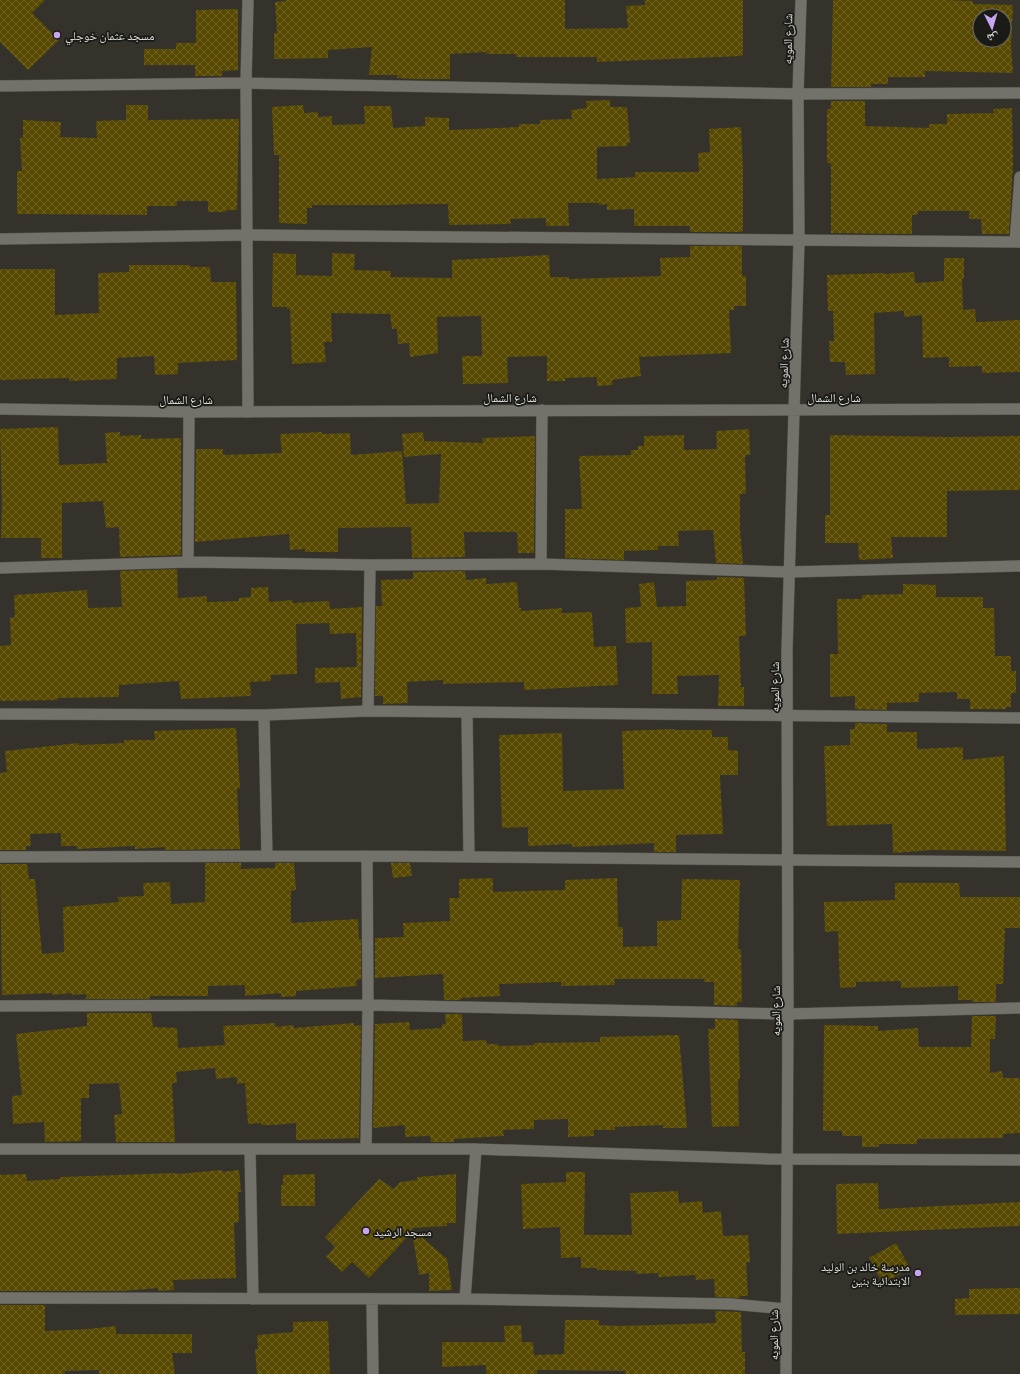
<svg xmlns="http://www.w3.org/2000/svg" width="1020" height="1374" font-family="Barlow,'Noto Naskh Arabic',sans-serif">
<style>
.building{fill:url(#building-cross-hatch);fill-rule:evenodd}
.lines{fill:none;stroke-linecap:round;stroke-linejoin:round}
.minor-casing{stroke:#52514b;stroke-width:12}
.tertiary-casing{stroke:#52514b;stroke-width:12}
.minor{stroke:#73726a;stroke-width:11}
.tertiary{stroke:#73726a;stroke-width:11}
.poi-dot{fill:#c9a5ee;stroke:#1a1a17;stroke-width:1.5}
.labels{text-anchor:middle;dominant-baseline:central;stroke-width:3.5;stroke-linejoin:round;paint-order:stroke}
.poi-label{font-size:12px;fill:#dfdeda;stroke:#1a1a17;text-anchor:start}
.street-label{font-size:12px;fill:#dfdeda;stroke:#1a1a17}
</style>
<defs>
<pattern id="building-cross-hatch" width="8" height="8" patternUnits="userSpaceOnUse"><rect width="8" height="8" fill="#574901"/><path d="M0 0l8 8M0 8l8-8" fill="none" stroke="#6f6325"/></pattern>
</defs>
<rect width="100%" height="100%" fill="#34322b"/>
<!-- building -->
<path class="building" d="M 0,0 L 45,0 L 32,13 L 59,40 L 28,70 L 0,42 Z
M 286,0 L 565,0 L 565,29 L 628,28 L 626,6 L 645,5 L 645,0 L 743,0 L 743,53 L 742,56 L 597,62 L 597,57 L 516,57 L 516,54 L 486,54 L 486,52 L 450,54 L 450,79 L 415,79 L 397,78 L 397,75 L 369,75 L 372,47 L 328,50 L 328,58 L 274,59 L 274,33 L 277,33 L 275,2 L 286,1 Z
M 833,0 L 945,0 L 973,1 L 973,4 L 1013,5 L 1011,45 L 1013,73 L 925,71 L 925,77 L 888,77 L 888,84 L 871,84 L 871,87 L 831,87 ZM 980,16 L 1004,16 L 1004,40 L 980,40 Z
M 238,9 L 238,70 L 222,71 L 222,76 L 195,76 L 195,65 L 144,65 L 144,49 L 176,49 L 176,43 L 196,43 L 196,10 Z
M 610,100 L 610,107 L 627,107 L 630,143 L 627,143 L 627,146 L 597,147 L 597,179 L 635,177 L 635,172 L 699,172 L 698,153 L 710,152 L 709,129 L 741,127 L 743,168 L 743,229 L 742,232 L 690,232 L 690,226 L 634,226 L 634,209 L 607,210 L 607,204 L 599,205 L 599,203 L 568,203 L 569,226 L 546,226 L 546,218 L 510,219 L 511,224 L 449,225 L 448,204 L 414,204 L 392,205 L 312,205 L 312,208 L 307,208 L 307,224 L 279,223 L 279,155 L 274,155 L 272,107 L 303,105 L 304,113 L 318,112 L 318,117 L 332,116 L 332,125 L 365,124 L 364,106 L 391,106 L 393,128 L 425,126 L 425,117 L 449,118 L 449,130 L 519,127 L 519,124 L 540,124 L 540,120 L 572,119 L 571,110 L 587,108 L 586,101 Z
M 831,101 L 865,101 L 865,126 L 929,128 L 929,124 L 947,124 L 947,114 L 994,113 L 993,109 L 1012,108 L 1013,165 L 1009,234 L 982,234 L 981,219 L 969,219 L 969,211 L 918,211 L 917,215 L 912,215 L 912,234 L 831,233 L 831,163 L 827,163 L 827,109 L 831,109 Z
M 126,105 L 148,105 L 148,120 L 239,119 L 237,210 L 226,210 L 226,212 L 208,212 L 208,201 L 177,201 L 177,206 L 147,206 L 147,215 L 17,214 L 17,171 L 22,171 L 20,138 L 23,138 L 23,120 L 61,122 L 60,137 L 97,138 L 96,121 L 126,120 Z
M 690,246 L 742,246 L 742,276 L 746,276 L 746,306 L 734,306 L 734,310 L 729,310 L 731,353 L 639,357 L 641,376 L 612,380 L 613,385 L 597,386 L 597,377 L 565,378 L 565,381 L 547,381 L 547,356 L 507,357 L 508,383 L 463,384 L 462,356 L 482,356 L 481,316 L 437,317 L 438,353 L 410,357 L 409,343 L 398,344 L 397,329 L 392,329 L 390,314 L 331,313 L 332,342 L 324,342 L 326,362 L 292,364 L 290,309 L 287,309 L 287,307 L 272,307 L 273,253 L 296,254 L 296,275 L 332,276 L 332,253 L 355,254 L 354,270 L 391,271 L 390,277 L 452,278 L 452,260 L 549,255 L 550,277 L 569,277 L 569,279 L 661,276 L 660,258 L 690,257 Z
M 944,258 L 964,258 L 964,279 L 962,279 L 963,310 L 975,309 L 976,322 L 1020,320 L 1020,372 L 982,373 L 982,366 L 949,367 L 949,357 L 923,358 L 922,315 L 904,317 L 904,311 L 874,313 L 875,374 L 846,375 L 845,362 L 830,362 L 829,341 L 834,341 L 833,311 L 828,311 L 827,275 L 884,273 L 884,274 L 914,272 L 915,283 L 944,281 Z
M 129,265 L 190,265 L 190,267 L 210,267 L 211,282 L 236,282 L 237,360 L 178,363 L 178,374 L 155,375 L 154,356 L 117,358 L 117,379 L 69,381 L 69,378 L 0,380 L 0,269 L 55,269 L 55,315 L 99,313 L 98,273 L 129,272 Z
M 58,427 L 59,465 L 107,463 L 105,433 L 120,432 L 120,436 L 141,435 L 141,439 L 181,438 L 181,555 L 120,557 L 119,527 L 106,528 L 103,501 L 62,503 L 62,558 L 41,558 L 41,538 L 1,538 L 2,504 L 0,429 Z
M 749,429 L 750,455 L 745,455 L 746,494 L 740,494 L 740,529 L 743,564 L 716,563 L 713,530 L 678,531 L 679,546 L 658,546 L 658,550 L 624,551 L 624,560 L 565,558 L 565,509 L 582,509 L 579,456 L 631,455 L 631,450 L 638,450 L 638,446 L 644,446 L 644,436 L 684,435 L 684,450 L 717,449 L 716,431 Z
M 322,432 L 322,434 L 350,433 L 351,455 L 402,451 L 406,504 L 439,503 L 441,454 L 404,457 L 402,434 L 423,432 L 424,441 L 483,443 L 482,438 L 535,436 L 534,553 L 518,553 L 517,532 L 464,532 L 465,557 L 412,558 L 411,527 L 338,528 L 338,552 L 305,552 L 305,549 L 290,550 L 289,534 L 195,542 L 196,449 L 223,449 L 223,455 L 282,453 L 280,434 Z
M 830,435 L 950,437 L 1020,436 L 1020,490 L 947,491 L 947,537 L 891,537 L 893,558 L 859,560 L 858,543 L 825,543 L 825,515 L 830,515 Z
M 177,569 L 178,598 L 207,596 L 207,602 L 239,601 L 239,598 L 251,597 L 251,588 L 268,587 L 269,602 L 292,600 L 293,603 L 329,601 L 330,609 L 362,607 L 361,697 L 341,699 L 340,682 L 315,683 L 315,668 L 357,667 L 356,633 L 330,634 L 329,623 L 296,624 L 297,674 L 271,675 L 271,681 L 250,682 L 251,696 L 181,699 L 179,681 L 119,685 L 119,697 L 57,698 L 58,700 L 0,701 L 0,646 L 11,645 L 10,618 L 15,617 L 14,595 L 87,590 L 88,608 L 122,607 L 120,571 Z
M 465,571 L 466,580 L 486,578 L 486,584 L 517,582 L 519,608 L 521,608 L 521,611 L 562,608 L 562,613 L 592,612 L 594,647 L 616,646 L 618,685 L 524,690 L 524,682 L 443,684 L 443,680 L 407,682 L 408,703 L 383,704 L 383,696 L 375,696 L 376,606 L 382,606 L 381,580 L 413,579 L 413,572 Z
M 717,577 L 744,578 L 746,636 L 739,636 L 741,687 L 744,687 L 744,706 L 718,706 L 719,675 L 677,676 L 678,694 L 652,694 L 652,642 L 626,643 L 625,608 L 641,607 L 639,584 L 654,582 L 657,607 L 686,606 L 686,581 L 717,580 Z
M 903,584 L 936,585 L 936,597 L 983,597 L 983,608 L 994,608 L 995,656 L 1011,656 L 1011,671 L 1016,671 L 1016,693 L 1011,693 L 1011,707 L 1006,707 L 1006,709 L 970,709 L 970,699 L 957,699 L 957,692 L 919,693 L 919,702 L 887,703 L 887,710 L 855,709 L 855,696 L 830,697 L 830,654 L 838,654 L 837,599 L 862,599 L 862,595 L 903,594 Z
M 855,723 L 887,724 L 887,732 L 917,732 L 917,749 L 963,747 L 963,760 L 1004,756 L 1006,851 L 933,850 L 893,853 L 892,824 L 827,826 L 824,746 L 850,745 L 850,729 L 855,729 Z
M 236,728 L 240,788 L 237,788 L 240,849 L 165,850 L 165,847 L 135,849 L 135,846 L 77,849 L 77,846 L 61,846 L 61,833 L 30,834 L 31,846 L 26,846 L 26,850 L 0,850 L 0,773 L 7,772 L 5,751 L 78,743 L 79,745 L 124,743 L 124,740 L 155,740 L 154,731 Z
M 674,729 L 674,730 L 712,730 L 712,737 L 728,737 L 728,750 L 738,751 L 738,775 L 720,775 L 723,834 L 676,835 L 676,852 L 654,852 L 654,843 L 572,847 L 572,844 L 528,846 L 528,827 L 502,828 L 499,735 L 562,733 L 563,791 L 624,789 L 622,731 Z
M 205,863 L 241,863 L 241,869 L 275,868 L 275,863 L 294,863 L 296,890 L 291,891 L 291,923 L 358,919 L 359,939 L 361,939 L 361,979 L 356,980 L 357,986 L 296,991 L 296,996 L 281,997 L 281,993 L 245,996 L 245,985 L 208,986 L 208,996 L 150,996 L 150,999 L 86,999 L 86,994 L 72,995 L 72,993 L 52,995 L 52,993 L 2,995 L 0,864 L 27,864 L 29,879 L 35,879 L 42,954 L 64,952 L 63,907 L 119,902 L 118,897 L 144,896 L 143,883 L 170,882 L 171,904 L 205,902 Z
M 391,863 L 410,863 L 412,876 L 393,878 Z
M 493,878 L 493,892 L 565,890 L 565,880 L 617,878 L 618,927 L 623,927 L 623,947 L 657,946 L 657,921 L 681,920 L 682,879 L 740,880 L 738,949 L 741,949 L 742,1002 L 737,1002 L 737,1006 L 714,1005 L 714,982 L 704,982 L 704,979 L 614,979 L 615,985 L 561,986 L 561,982 L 499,984 L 500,996 L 461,998 L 461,1000 L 444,1000 L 443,974 L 375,978 L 375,938 L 404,937 L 403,923 L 450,921 L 449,898 L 459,898 L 459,879 Z
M 895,883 L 959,883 L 960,897 L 1020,897 L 1020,928 L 1005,928 L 1003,984 L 996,984 L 996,1002 L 972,1002 L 972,1000 L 958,1000 L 958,986 L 901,988 L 901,981 L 856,982 L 856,987 L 840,988 L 838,931 L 825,932 L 824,902 L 895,900 Z
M 87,1013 L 151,1013 L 153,1027 L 177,1028 L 178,1048 L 225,1045 L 223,1026 L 275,1023 L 275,1027 L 293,1025 L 294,1028 L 354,1023 L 354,1026 L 361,1025 L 359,1138 L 296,1140 L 296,1123 L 275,1125 L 261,1125 L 261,1123 L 248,1124 L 245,1083 L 237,1084 L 237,1077 L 216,1079 L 215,1068 L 176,1072 L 177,1083 L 172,1083 L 175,1142 L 116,1142 L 114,1115 L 122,1114 L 119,1083 L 89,1084 L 89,1098 L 81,1098 L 81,1141 L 45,1142 L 44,1122 L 13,1124 L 12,1096 L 22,1095 L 16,1034 L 87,1026 Z
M 445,1014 L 462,1014 L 463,1041 L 486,1040 L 487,1044 L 498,1044 L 498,1046 L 534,1045 L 534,1043 L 600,1042 L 600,1037 L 679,1035 L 687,1128 L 663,1128 L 663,1125 L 615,1127 L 615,1130 L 594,1130 L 594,1136 L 568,1137 L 568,1119 L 534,1120 L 534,1129 L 503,1130 L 504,1136 L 454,1139 L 454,1142 L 431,1142 L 430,1136 L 405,1137 L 405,1125 L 373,1128 L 375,1024 L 409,1022 L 410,1030 L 442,1028 L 442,1024 L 446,1024 Z
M 972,1016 L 996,1016 L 995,1039 L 990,1039 L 990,1073 L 1002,1071 L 1003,1078 L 1020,1078 L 1020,1133 L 1003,1134 L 1003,1138 L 917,1139 L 917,1144 L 879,1144 L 879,1147 L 862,1147 L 862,1136 L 842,1136 L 842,1131 L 823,1131 L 824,1025 L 878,1026 L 878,1031 L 918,1028 L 919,1047 L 971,1047 Z
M 715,1019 L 738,1020 L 740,1079 L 738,1079 L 739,1126 L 712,1127 L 708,1029 L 715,1029 Z
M 222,1170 L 222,1172 L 239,1170 L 241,1192 L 238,1192 L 239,1222 L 234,1223 L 236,1278 L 173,1280 L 174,1290 L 158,1291 L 158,1288 L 123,1291 L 0,1291 L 0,1175 L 26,1174 L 27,1181 L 60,1179 L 60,1177 L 176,1173 L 177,1174 Z
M 566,1172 L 585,1172 L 584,1235 L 632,1235 L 630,1193 L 678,1191 L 679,1203 L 702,1201 L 703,1213 L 721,1211 L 723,1236 L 748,1235 L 750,1262 L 746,1262 L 748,1296 L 740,1296 L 740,1298 L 715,1297 L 714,1279 L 696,1280 L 695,1275 L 659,1277 L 658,1273 L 636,1274 L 636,1271 L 597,1270 L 597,1268 L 581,1268 L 581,1257 L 561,1258 L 560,1227 L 523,1229 L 521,1184 L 566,1182 Z
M 315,1174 L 315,1206 L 281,1206 L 281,1185 L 283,1185 L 283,1175 Z
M 456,1174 L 456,1223 L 447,1223 L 447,1226 L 411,1228 L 447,1259 L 452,1290 L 429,1291 L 429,1273 L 419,1275 L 412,1232 L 369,1278 L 352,1262 L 342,1272 L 326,1257 L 335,1247 L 325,1237 L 379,1179 L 394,1189 L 400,1182 L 417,1180 L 417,1177 Z
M 878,1183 L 879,1209 L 1020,1202 L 1020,1226 L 837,1234 L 836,1184 Z
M 896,1243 L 910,1268 L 883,1284 L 869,1258 Z
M 1020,1288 L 1020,1314 L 955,1315 L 955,1299 L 969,1298 L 969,1289 Z
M 0,1305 L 45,1305 L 45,1331 L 88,1329 L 116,1326 L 116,1334 L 192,1334 L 192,1353 L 172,1353 L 175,1374 L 99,1374 L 99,1370 L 65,1371 L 65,1374 L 0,1374 Z
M 715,1311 L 741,1312 L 742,1352 L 745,1352 L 745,1374 L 625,1374 L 625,1371 L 537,1370 L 537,1374 L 486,1374 L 486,1365 L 442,1367 L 442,1342 L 505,1342 L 504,1326 L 521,1325 L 522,1342 L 533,1342 L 534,1355 L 564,1354 L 565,1320 L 599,1320 L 599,1325 L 619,1326 L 716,1323 Z
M 328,1321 L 330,1374 L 257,1374 L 255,1349 L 258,1349 L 257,1335 L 293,1332 L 293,1322 Z"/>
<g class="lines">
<!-- minor casing -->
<g class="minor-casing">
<path id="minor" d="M 248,0 L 246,83 L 248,412
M 0,86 L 246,83 L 798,94 L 1020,93
M 0,239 L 247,235 L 1020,242
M 1015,242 L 1020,177
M 188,562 L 189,412
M 541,564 L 542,410
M 0,568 L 188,562 L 370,565 L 541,564 L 788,572 L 1020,566
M 368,711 L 370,565
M 467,713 L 469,857
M 0,714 L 264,715 L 368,711 L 1020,718
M 264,715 L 267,856
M 0,857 L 367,856 L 1020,862
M 0,1006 L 368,1005 L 788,1014 L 1020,1008
M 0,1149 L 476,1149 L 768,1159 L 1020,1160
M 250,1149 L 253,1299
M 366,1149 L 368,1005 L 367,856
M 0,1298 L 465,1299 L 731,1304 L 786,1309
M 465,1299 L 476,1149
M 372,1300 L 373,1374"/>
</g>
<!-- tertiary casing -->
<g class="tertiary-casing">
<path id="tertiary" d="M 0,409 L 189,412 L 1020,409
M 786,1374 L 788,1014 L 787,651 L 799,241 L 798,94 L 801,0"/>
</g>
<!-- minor -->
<use href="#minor" class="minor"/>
<!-- tertiary -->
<use href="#tertiary" class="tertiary"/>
</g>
<!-- markers -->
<g class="poi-dot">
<circle cx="57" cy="35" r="4"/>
<circle cx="366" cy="1231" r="4"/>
<circle cx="918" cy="1273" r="4"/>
</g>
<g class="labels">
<!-- poi labels -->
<g class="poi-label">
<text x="65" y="35">مسجد عثمان خوجلي</text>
<text x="374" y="1231">مسجد الرشيد</text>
<text x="910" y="1266" text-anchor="end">مدرسة خالد بن الوليد<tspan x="910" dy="14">الابتدائية بنين</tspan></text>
</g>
<!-- street labels -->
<g class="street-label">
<text transform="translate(787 39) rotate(-89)">شارع المويه</text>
<text transform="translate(783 363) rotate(-88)">شارع المويه</text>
<text x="510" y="397">شارع الشمال</text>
<text x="834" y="397">شارع الشمال</text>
<text x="186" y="399">شارع الشمال</text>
<text transform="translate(774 687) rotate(-90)">شارع المويه</text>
<text transform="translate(775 1011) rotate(-90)">شارع المويه</text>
<text transform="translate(773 1335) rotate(-90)">شارع المويه</text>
</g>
</g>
<!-- north arrow -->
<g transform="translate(992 28) rotate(175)"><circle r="19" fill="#1a1a17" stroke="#696865"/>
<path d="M0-3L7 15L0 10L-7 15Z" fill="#c9a5ee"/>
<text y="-6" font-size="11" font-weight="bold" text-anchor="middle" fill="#dfdeda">ش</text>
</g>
</svg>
